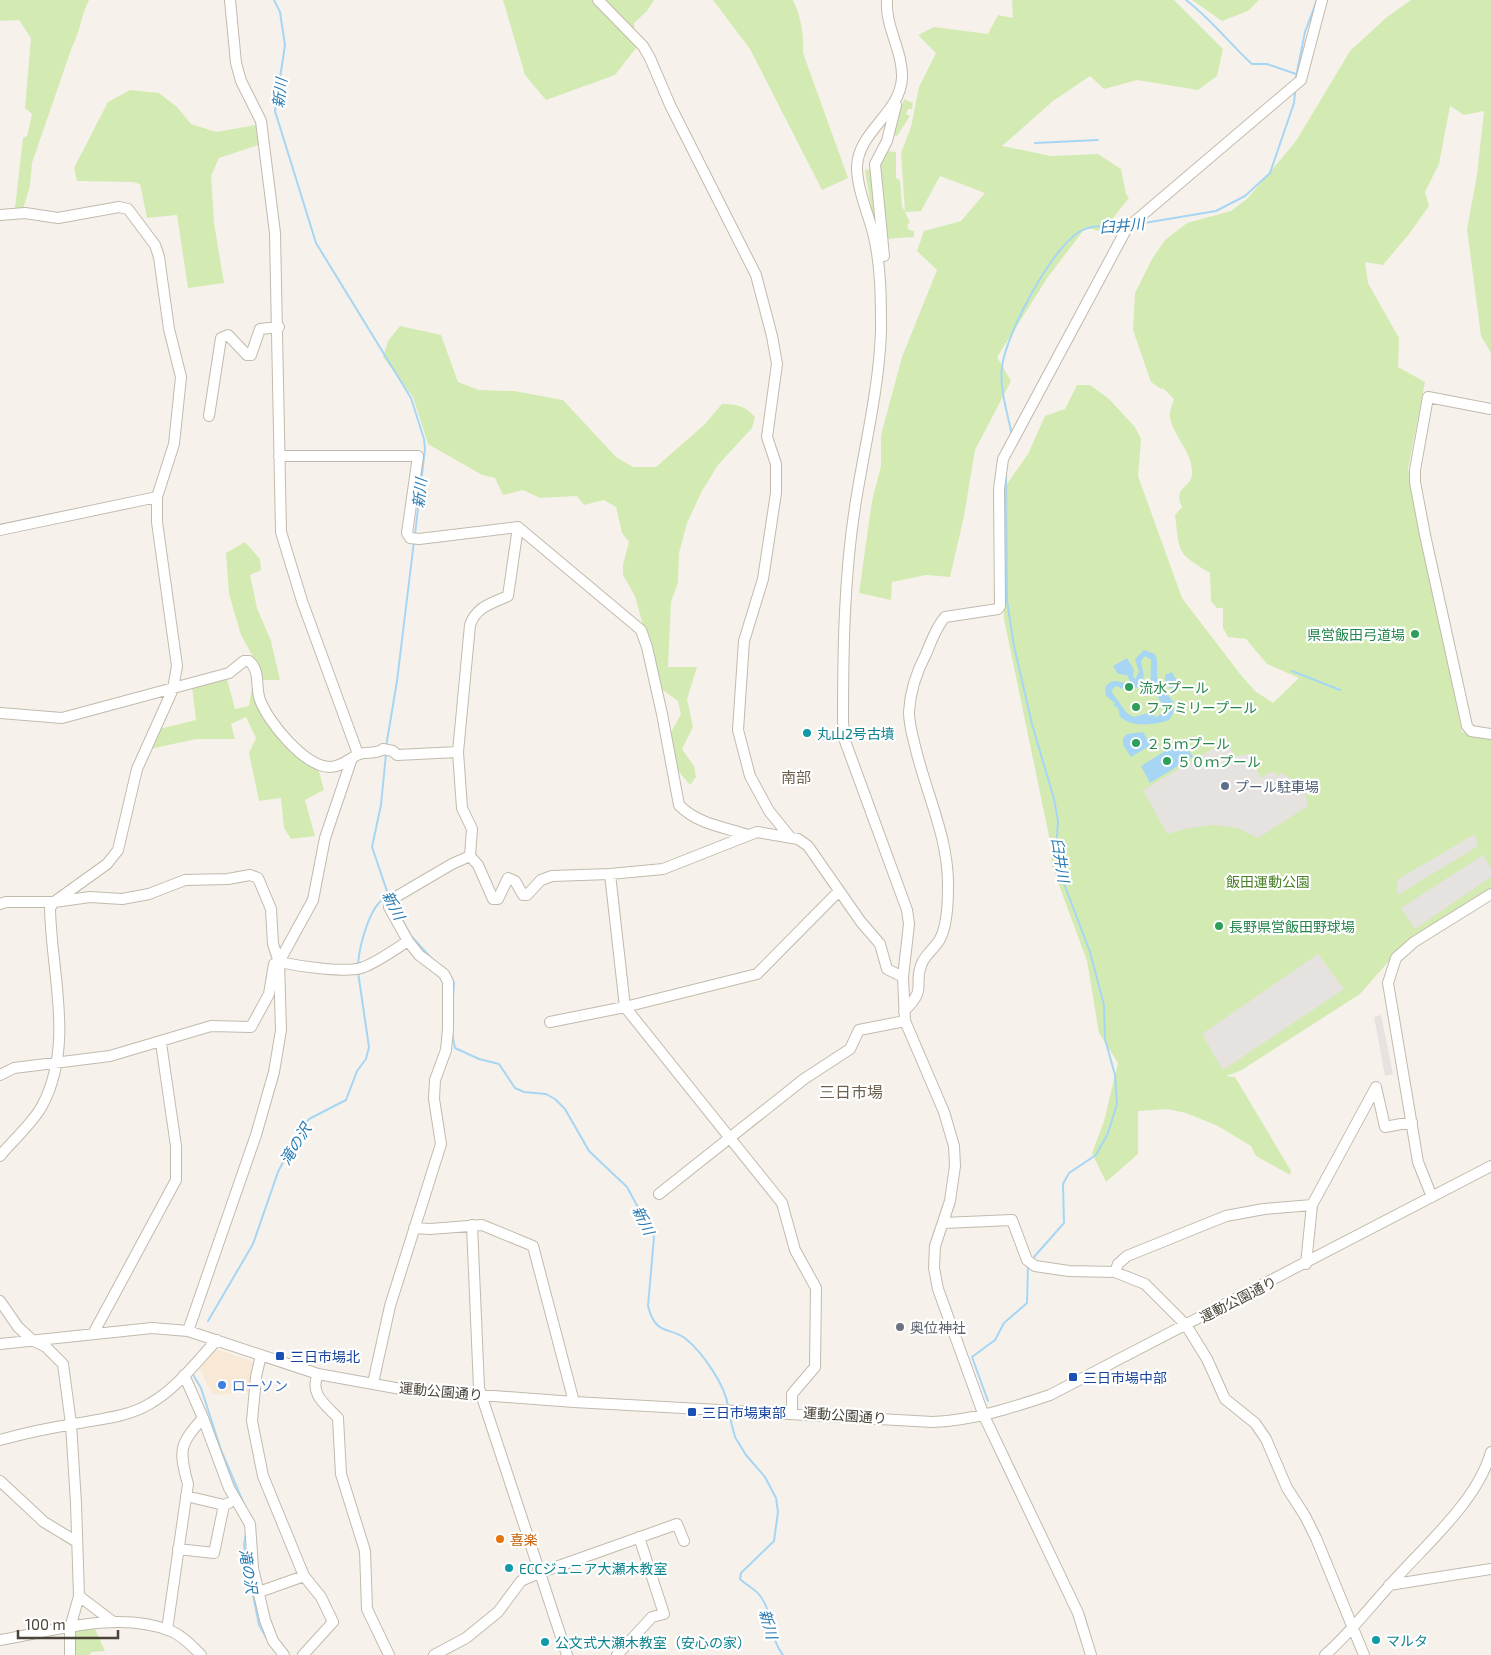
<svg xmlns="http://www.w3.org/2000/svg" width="1491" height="1655" font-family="'Exo 2','Noto Sans JP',sans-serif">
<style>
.commercial{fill:#f8e9d6}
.green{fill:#d3ebb2}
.parking{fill:#e5e2df}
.water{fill:#a6d6f4;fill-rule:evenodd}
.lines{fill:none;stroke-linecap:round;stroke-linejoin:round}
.stream{stroke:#a6d6f4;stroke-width:2}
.minor-casing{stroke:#c2baac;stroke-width:12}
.minor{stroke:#fff;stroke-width:10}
.leisure-dot{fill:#2e9e5b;stroke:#fff;stroke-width:2}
.culture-dot{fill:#0f9aa8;stroke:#fff;stroke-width:2}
.service-dot{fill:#5c6f8a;stroke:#fff;stroke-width:2}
.worship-dot{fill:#6b7280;stroke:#fff;stroke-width:2}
.transit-dot{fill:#1a4fb4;stroke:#fff;stroke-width:2}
.shop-dot{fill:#3f7fe0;stroke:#fff;stroke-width:2}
.food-dot{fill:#e8710a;stroke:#fff;stroke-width:2}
.labels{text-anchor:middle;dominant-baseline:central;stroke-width:4.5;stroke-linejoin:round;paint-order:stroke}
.leisure-label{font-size:14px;fill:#27864d;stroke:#fff;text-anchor:start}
.culture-label{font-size:14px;fill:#0d838f;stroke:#fff;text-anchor:start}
.service-label{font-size:14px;fill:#4e5e75;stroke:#fff;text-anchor:start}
.park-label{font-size:14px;fill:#4b8127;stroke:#fff}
.street-label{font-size:14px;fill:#4b4338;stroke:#fff}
.worship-label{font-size:14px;fill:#5b616d;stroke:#fff;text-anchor:start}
.transit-label{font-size:14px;fill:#164399;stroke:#fff;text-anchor:start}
.shop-label{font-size:14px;fill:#366cbe;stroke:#fff;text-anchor:start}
.food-label{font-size:14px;fill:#c56008;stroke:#fff;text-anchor:start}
.water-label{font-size:15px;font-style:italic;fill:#297cb4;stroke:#fff}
.neighbourhood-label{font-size:15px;fill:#6e614e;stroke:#fff}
.quarter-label{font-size:16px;fill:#6e614e;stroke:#fff}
</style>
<rect width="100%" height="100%" fill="#f6f2eb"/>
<!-- commercial -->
<path class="commercial" d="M 216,1349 L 254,1362 L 250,1392 L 213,1395 L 198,1366 Z"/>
<!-- green -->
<path class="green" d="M 0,0 L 89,0 C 81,16 80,32 72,47 L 32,163 L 30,186 L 23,209 L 15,208 L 23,138 L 27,136 L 32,114 L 25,108 L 31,38 L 19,20 L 0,21 Z
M 503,0 L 654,0 L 647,11 L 634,23 L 636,48 L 615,75 L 546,100 L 525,75 Z
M 713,0 L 793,0 C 801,17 804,34 803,53 L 848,178 L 822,190 L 750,49 Z
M 1012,0 L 1174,0 L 1223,49 L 1217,76 L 1198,90 L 1137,80 L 1104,89 L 1090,76 L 1053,101 L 1002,146 L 1051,156 L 1098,154 L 1121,169 L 1126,194 L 1129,198 L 1102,232 L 1086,227 L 1048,277 L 997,357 L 1011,381 L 975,450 L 964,516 L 950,577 L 926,575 L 892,582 L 891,600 L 859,593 L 872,501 L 881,466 L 881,435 L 902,357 L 937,270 L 917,251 L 924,231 L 961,221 L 985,193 L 940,176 L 921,211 L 905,212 L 910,222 L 907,225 L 909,230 L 914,231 L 914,237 L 885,239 L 878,169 L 886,151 L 896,152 L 896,178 L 900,180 L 902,207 L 905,211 L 901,153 L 911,127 L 919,87 L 936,53 L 918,35 L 934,27 L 988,34 L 998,15 L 1013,18 Z
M 1192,0 L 1259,0 L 1248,11 L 1222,21 Z
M 1411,0 L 1491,0 L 1491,353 L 1481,336 L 1467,229 L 1477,175 L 1484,111 L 1464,115 L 1450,106 L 1439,164 L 1425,192 L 1429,206 L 1409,234 L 1383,265 L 1365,262 L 1368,283 L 1399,338 L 1398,367 L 1425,382 L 1408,469 L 1462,732 L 1491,738 L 1491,887 L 1396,953 L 1360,994 L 1240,1071 L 1226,1076 L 1235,1077 L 1291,1171 L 1290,1175 L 1256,1156 L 1251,1146 L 1216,1125 L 1186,1113 L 1167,1109 L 1138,1111 L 1138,1154 L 1106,1182 L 1092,1153 L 1104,1121 L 1118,1063 L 1099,1033 L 1087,961 L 1052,866 L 1050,841 L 1004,619 L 1003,590 L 1002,491 L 1028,454 L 1045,416 L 1065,409 L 1077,385 L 1090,385 L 1109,399 L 1135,427 L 1141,439 L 1138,476 L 1182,598 L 1240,674 L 1255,691 L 1273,703 L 1299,678 L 1267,664 L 1246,639 L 1228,637 L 1223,628 L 1223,608 L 1217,608 L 1211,601 L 1210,573 C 1176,552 1180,554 1175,515 L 1182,507 C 1172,487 1192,488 1192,473 C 1193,453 1174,437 1170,418 C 1169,413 1172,405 1174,399 L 1163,388 L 1161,389 L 1151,382 L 1133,330 L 1135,293 L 1152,259 L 1165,240 L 1187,223 L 1231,211 L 1248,198 L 1296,141 L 1350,51 L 1387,17 Z
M 130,90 L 159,93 L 177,107 L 191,124 L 216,132 L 256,125 L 258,145 L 219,158 L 211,176 L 214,223 L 224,283 L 188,288 L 177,215 L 147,218 L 140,184 L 133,182 L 77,181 L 74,168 L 108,102 Z
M 904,99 L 913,103 L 912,109 L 908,109 L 906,114 L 910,116 L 897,136 L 892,135 Z
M 871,169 L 878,224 L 874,225 L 865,170 Z
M 400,326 L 441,335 L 458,382 L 479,390 L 514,391 L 563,400 L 616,457 L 633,467 L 656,467 L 705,424 L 722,404 C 737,404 745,406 755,417 L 752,428 L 718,465 L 702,491 L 687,523 L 679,553 L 678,582 L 671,602 L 668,667 L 697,667 L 687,699 L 693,727 L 682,749 L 694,766 L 696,777 L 690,785 L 675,767 L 670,734 L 681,714 L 678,701 L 660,688 L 635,596 L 623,575 L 623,565 L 629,542 L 622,533 L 616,507 L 604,500 L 584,505 L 577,496 L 540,498 L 523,490 L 503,495 L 495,478 L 482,475 L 428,444 L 413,397 L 383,357 L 388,341 Z
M 245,542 L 260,559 L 261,570 L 250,575 L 257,608 L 271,641 L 280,680 L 261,680 L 259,712 L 286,745 L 318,768 L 324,790 L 305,800 L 315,836 L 291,839 L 284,828 L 281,798 L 259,801 L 249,753 L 256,738 L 246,717 L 231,724 L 235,739 L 196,739 L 150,749 L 159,729 L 196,720 L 192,687 L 227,679 L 235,709 L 249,706 L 256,662 L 241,635 L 229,594 L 226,553 Z
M 94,1627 L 105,1651 L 92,1652 L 89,1655 L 72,1655 L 73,1630 Z"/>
<!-- parking -->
<path class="parking" d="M 1226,741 L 1235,756 L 1249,754 L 1261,778 L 1273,771 L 1278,776 L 1282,773 L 1296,782 L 1305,791 L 1308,806 L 1258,838 L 1237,828 L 1215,825 L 1190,828 L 1167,834 L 1143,790 Z
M 1475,834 L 1478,846 L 1398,895 L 1397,880 Z
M 1483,855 L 1491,868 L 1491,877 L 1415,929 L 1401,908 Z
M 1318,954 L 1344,989 L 1223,1070 L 1202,1034 Z
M 1381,1015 L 1393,1074 L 1385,1076 L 1374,1017 Z"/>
<!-- water -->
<path class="water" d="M 1144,650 L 1155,654 C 1160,664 1154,675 1160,686 C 1163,693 1173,697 1174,705 C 1175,711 1172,716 1169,720 C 1156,725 1129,728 1120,716 L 1118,708 L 1113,705 L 1115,703 L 1106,696 L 1105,688 C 1111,678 1118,681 1127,684 L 1130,681 L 1127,675 L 1118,674 L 1113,666 L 1127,658 L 1134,670 L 1133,676 L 1135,679 L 1139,672 L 1135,659 ZM 1145,656 L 1151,660 C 1151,671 1149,679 1153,689 C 1156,698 1164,701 1164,711 L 1157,717 L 1148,713 L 1133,717 L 1126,712 L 1111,691 L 1116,686 L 1123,689 L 1138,688 L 1144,676 L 1141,661 Z
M 1172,672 L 1180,686 L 1176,690 L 1170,688 L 1165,683 L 1165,675 Z
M 1143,732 L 1151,745 L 1131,757 L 1123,745 L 1123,738 L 1127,734 Z
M 1183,740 L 1193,757 L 1150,783 L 1141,766 Z"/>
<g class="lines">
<!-- stream -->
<path class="stream" d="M 274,0 L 280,12 L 285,45 L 275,111 L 316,243 L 411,398 L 424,439 L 425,449 L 415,534
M 1186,0 C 1211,19 1229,43 1252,64 L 1267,64 L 1296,74
M 1296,77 L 1305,32 L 1317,0
M 1035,143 L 1098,140
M 1138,224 L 1216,211 L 1245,196 L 1270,173 L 1294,103 L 1295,93
M 1012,435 C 1008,416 999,386 1002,367 C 1006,334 1051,249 1079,232 C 1093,224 1108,226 1124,226
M 1006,475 L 1007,601 L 1014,646 L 1032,724 L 1054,799 L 1058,821 L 1056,850 L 1060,873 L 1090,952 L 1104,1005 L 1105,1039 L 1115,1075 L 1117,1104 L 1108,1133 L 1096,1155 L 1069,1173 L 1063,1184 L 1064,1223 L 1034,1257
M 1292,671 L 1340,690
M 386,747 L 397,681 L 414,541
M 386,754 L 381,805 L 372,847 L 390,900
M 394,905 L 411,936 L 433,960
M 358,965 C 359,947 370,903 387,897
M 451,977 L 454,983 L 453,996
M 452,1033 L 455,1048 L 479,1059 L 499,1064 L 515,1088 L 524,1092 L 546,1094 L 555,1099 L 565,1109 L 589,1151 L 627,1187 L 654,1237 L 648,1306 C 656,1337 670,1326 686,1339 C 703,1353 725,1385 728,1406
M 208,1321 L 253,1244 L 278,1172 L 294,1140 L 309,1119 L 346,1100 L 357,1071 L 366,1059 L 369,1047 L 358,972
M 192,1373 L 201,1388 L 221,1450 L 249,1516
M 988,1401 L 972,1357 L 995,1340 L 1004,1323 L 1027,1303 L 1028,1266
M 729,1414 L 735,1437 L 746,1455 L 765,1477 L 776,1498 L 778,1512 L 774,1541 L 741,1573 L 740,1579 C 747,1586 756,1589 761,1597 C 774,1615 769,1638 783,1655
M 246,1533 L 244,1545 L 248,1567
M 249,1574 L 259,1625 L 267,1639
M 1084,1615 L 1088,1629"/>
<!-- minor casing -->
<g class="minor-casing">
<path id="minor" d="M 230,0 L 236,63 L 241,81 L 261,121 L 275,233 L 281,532 L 302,601 L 358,754
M 598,0 L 643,46 L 650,58 L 670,105 L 756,275 L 772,336 L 777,364 L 767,437 L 776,464 L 776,493 L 763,579 L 744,641 L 738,730 L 750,776 L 769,811 L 790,837
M 887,0 C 885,27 903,51 902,78 C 900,114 858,131 857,167 C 857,190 869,215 874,237 C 881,268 881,299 881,331 C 879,390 864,448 855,507 C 844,578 843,650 843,722 L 845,741 L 907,910 L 909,924 L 903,977 L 905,1021 L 944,1112 L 954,1146 L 955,1166 L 950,1201 L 935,1246 L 934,1268 L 938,1289 L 984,1416 L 1078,1613 L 1091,1655
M 0,215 L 25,213 L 58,218 L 119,207 L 128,209 L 155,245 L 159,257 L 169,329 L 181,377 L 174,444 L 157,497 L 157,522 L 177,666 L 173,689 L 137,769 L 118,850 L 107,864 L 54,902 L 50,908 C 51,973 75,1044 42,1106 C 32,1124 13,1140 0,1156
M 884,256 L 875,164 L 887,141 L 896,105
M 1491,409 L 1428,397 L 1415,470 L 1415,482 L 1425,535 L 1467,726 L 1471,731 L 1491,734
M 209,416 L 221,338 L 228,335 L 247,355 L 251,355 L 260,329 L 279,327
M 279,456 L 418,456 L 407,533 L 410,538 L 419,539 L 518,527 L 641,630 L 647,647 L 662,714 L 679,805 C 697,824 724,827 748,835
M 0,530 L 157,497
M 0,713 L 62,718 L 229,673 L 244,661 L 249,661 C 261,671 255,687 260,700 C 268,722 305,767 330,767 C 341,767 349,759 357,755 C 365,751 376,755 383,749 L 393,751 L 397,755 L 458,752
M 470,856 L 478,865 L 493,899 L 498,899 L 508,878 L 515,881 L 523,895 L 527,895 L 541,880 L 552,876 L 610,874 L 663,869 L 757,832 L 798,839 L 808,846 L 861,922 L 880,944 L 887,969 L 903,977
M 470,856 L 472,829 L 462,808 L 458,752 L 470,625 C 476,607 492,603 508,596 L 518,527
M 610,874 L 625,1007 L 782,1203 L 795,1250 L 816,1288 L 815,1367 L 792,1394 L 792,1412
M 0,904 L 6,902 L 54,902 L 90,897 L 122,899 L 149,894 L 185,880 L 228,879 L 250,875 L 258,878 L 271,909 L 273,944 L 279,962 L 281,1030 L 274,1072 L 256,1135 L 188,1331
M 279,962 C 298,966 348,974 364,967 C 379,961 394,950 408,941
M 904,1011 C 929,987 912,986 922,963 C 926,954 935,948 940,939 C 947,926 948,901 948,887 C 949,840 927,795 916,750 C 913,738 909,725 909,712 C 910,693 917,671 926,654 C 931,642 936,627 945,617 L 998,609 L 1000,606 L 999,489 L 1003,459 L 1127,228 L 1301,80 L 1322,0
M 550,1022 L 625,1007 L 757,974 L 839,891
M 0,1075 L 14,1068 L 110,1056 L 211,1026 L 251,1027 L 269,994 L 274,964 L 279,962 L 313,900 L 325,838 L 351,761
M 659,1194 L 804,1079 L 850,1049 L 859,1030 L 905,1021
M 1432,1197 L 1418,1162 L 1388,983 L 1396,958 L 1414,942 L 1491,894
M 943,1223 L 1012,1220 L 1027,1260 L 1035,1266 L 1069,1271 L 1115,1272 L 1145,1284 L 1186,1325 L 1207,1359 L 1225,1399 L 1255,1423 L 1266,1439 L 1287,1488 L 1305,1516 L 1316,1538 L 1364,1655
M 472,1225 L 479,1388 L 567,1655
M 414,1228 L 430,1229 L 482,1225 L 533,1246 L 574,1402
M 1306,1264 L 1312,1205 L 1376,1087 L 1385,1127 L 1412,1122
M 1115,1272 L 1118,1264 L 1127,1256 L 1226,1216 L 1264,1209 L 1312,1205
M 0,1301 L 18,1327 L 32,1340 L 46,1347 L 63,1364 L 71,1424 L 76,1503 L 79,1596 L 112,1621
M 93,1334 L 176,1180 L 176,1146 L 161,1043
M 0,1344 L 152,1328 L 188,1331 L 318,1374 L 401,1389 L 574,1402 L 933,1422 C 975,1420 1011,1408 1050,1395 L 1491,1166
M 261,1355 L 256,1377 L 252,1421 L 263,1476 L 304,1576 L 321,1597 L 333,1622 L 303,1655
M 318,1374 C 309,1394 325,1404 338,1418 L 341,1474 L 365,1551 L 367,1609 L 389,1655
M 184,1375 L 203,1418 L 229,1488 L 250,1524 L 253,1568 L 265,1620 L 273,1641 L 284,1655
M 373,1383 L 390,1306 L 441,1144 L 434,1099 L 435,1080 L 446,1050 L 448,1029 L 448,982 L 444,974 L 419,955 L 408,941 L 389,907 L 394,898 L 452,864 L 470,856
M 0,1440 C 25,1433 49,1428 74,1424 C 100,1419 129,1417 151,1403 C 177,1388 197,1361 217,1340
M 0,1481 L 44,1522 L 77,1542
M 186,1496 L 224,1505 L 229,1503
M 178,1549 L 214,1553 L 224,1505
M 1389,1585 L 1491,1569
M 259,1592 L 304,1576
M 167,1630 L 188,1484 C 178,1449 180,1444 203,1418
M 0,1640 C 54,1631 118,1610 171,1631 C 183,1636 192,1646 201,1655
M 70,1655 L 70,1628 L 79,1596
M 434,1655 L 466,1638 L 498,1612 L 521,1581 L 539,1573 L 677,1524 L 684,1541
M 617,1655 L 652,1617 L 664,1614 L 639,1537
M 1325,1655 C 1349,1634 1369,1608 1390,1585 C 1424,1546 1477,1502 1491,1452"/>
</g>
<!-- minor -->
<use href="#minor" class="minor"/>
</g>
<!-- markers -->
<g class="leisure-dot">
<circle cx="1415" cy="634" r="5"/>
<circle cx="1129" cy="687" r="5"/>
<circle cx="1136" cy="707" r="5"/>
<circle cx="1136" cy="743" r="5"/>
<circle cx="1167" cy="761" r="5"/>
<circle cx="1219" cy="926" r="5"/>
</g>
<g class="culture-dot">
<circle cx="807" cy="733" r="5"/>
<circle cx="509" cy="1568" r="5"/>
<circle cx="1376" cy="1640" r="5"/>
<circle cx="545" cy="1642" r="5"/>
</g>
<circle class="service-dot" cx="1225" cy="786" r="5"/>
<circle class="worship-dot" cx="900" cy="1327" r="5"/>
<g class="transit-dot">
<rect x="275" y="1351" width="10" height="10" rx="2.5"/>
<rect x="1068" y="1372" width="10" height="10" rx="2.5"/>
<rect x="687" y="1407" width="10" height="10" rx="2.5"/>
</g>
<circle class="shop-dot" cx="222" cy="1385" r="5"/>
<circle class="food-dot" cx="500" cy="1539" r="5"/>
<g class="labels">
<!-- leisure labels -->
<g class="leisure-label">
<text x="1405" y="634" text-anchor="end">県営飯田弓道場</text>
<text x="1139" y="687">流水プール</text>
<text x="1146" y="707">ファミリープール</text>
<text x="1146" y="743">２５ｍプール</text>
<text x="1177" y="761">５０ｍプール</text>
<text x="1229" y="926">長野県営飯田野球場</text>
</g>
<!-- culture labels -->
<g class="culture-label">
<text x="817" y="733">丸山2号古墳</text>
<text x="519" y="1568">ECCジュニア大瀬木教室</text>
<text x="1386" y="1640">マルタ</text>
<text x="555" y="1642">公文式大瀬木教室（安心の家）</text>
</g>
<!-- service labels -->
<g class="service-label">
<text x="1235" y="786">プール駐車場</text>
</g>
<!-- park labels -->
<g class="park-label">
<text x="1268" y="881">飯田運動公園</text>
</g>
<!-- street labels -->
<g class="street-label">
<text transform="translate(1238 1299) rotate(-27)">運動公園通り</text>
<text transform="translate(441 1391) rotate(5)">運動公園通り</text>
<text transform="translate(845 1415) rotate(4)">運動公園通り</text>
</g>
<!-- worship labels -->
<g class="worship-label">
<text x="910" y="1327">奥位神社</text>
</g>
<!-- transit labels -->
<g class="transit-label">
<text x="290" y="1356">三日市場北</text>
<text x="1083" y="1377">三日市場中部</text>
<text x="702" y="1412">三日市場東部</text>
</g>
<!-- shop labels -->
<g class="shop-label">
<text x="232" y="1385">ローソン</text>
</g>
<!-- food labels -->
<g class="food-label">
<text x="510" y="1539">喜楽</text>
</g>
<!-- water labels -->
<g class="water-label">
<text transform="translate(279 93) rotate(-83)">新川</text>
<text transform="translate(1122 225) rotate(-5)">臼井川</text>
<text transform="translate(419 493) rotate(-84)">新川</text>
<text transform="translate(1061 860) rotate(81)">臼井川</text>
<text transform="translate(394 905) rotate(63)">新川</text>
<text transform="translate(295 1144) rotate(-58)">滝の沢</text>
<text transform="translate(644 1220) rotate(64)">新川</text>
<text transform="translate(249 1571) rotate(81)">滝の沢</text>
<text transform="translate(769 1624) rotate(75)">新川</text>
</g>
<!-- neighbourhood labels -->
<g class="neighbourhood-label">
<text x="796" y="777">南部</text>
</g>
<!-- quarter labels -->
<g class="quarter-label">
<text x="851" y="1091">三日市場</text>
</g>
</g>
<!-- scale -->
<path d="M18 1630v8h100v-8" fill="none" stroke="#4b4338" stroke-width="2.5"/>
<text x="25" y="1630" font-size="15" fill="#4b4338" stroke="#ffffff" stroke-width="4" paint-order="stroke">100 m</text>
</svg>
